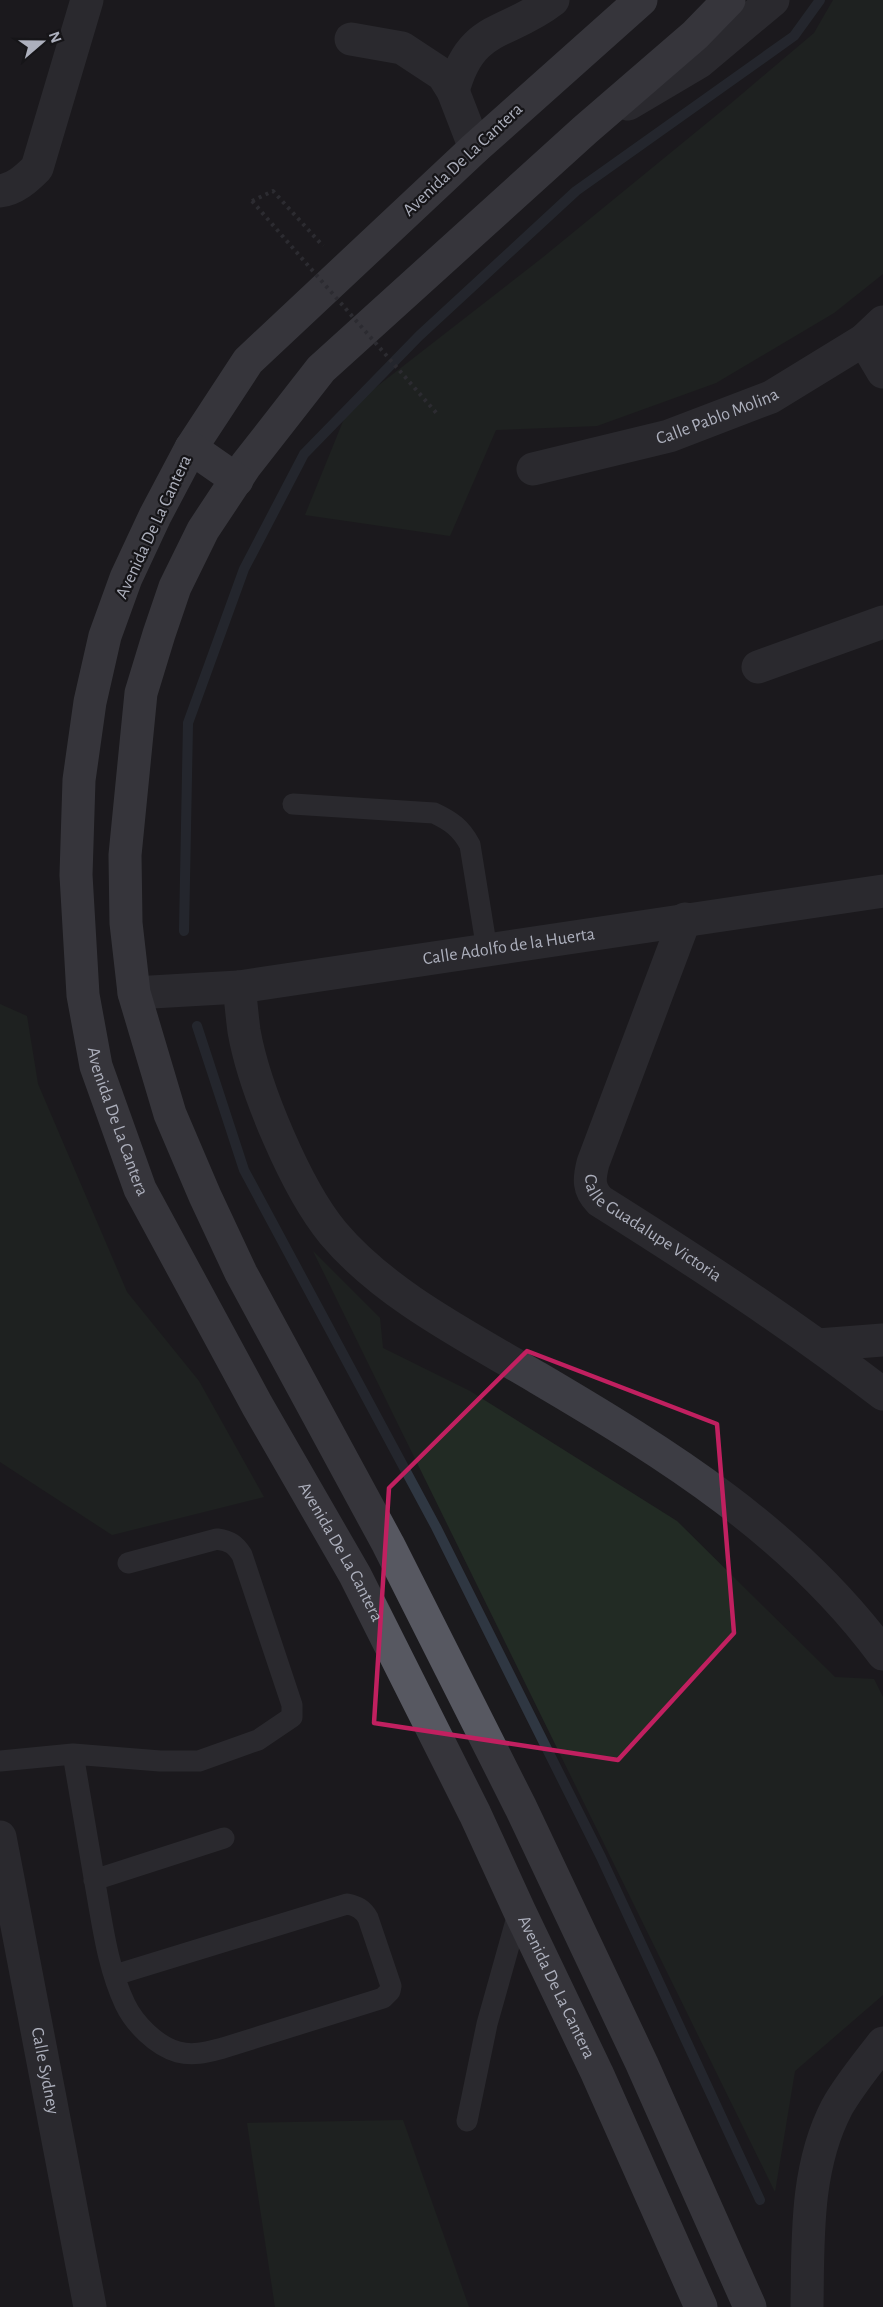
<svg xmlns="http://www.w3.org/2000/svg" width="883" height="2307" font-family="'Alegreya Sans',sans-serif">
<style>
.green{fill:#222b24}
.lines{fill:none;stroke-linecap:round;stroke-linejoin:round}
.stream{stroke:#2f3742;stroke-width:10}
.path{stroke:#414249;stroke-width:4;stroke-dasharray:3 4.5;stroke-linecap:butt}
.service{stroke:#3d3d44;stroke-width:21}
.minor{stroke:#3d3d44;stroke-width:33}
.tertiary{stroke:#3d3d44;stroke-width:33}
.primary{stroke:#575861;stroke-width:33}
.path-bridge{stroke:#414249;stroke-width:4;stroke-dasharray:3 4.5;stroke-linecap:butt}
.marked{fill:none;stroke:#c12060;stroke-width:4.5;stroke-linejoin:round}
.labels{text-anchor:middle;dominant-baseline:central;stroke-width:4.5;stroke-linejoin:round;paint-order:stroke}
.street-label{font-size:18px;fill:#adb0bd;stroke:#161518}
</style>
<rect width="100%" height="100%" fill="#1b1a1d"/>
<!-- green -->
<path class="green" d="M 833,0 L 883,0 L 883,274 L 834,313 L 716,383 L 597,426 L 496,430 L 450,536 L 305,515 L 348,409 L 542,258 L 729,105 L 814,33 Z
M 0,1004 L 27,1016 L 38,1084 L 127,1292 L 199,1381 L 264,1497 L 112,1535 L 0,1462 Z
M 313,1251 L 380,1318 L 383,1348 L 470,1391 L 677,1521 L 835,1677 L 874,1679 L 883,1697 L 883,1995 L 795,2071 L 775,2192 Z
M 403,2120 L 469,2307 L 275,2307 L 247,2123 Z"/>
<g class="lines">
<!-- stream -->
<path class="stream" d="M 184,931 L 188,723 L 244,569 L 304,454 L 419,336 L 576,191 L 794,36 L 820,0
M 197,1026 L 244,1170 L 436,1527 L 601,1857 L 760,2200"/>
<!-- path -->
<path class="path" d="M 252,201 L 273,191 L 323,246"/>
<!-- service -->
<path class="service" d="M 293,804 L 434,813 C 451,821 461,828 470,845 L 487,950
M 73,1754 C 81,1799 88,1844 96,1889 C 103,1928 108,1968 125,2004 C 134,2023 156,2046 178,2052 C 194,2056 207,2052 223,2048 L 383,1998 L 390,1991 L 391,1986 L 368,1918 C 363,1909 357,1906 347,1904 L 115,1975
M 0,1761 L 73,1754 L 160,1761 L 199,1761 L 258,1740 L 292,1717 L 292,1705 L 242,1555 C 235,1544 230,1541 217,1539 L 128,1563
M 94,1880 L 224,1838
M 467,2121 L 487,2024 L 519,1910"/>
<!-- minor -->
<g class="minor">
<path d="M 351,39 L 402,48 L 443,75 L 453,91 L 475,148"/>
<path d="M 453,91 C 471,23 507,36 553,0"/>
<path d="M 0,191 C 15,189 26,179 37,168 L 87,0"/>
<path d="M 864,340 L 883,372"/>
<path id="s1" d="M 533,469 L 669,436 L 771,397 L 864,340 L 883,322"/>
<path d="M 758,667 L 883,622"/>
<path id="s2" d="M 685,919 L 593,1163 C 589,1179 588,1189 600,1201 C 697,1262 792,1324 883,1394"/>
<path d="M 239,987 C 241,1002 242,1016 244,1031 C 254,1088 296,1188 333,1233 C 385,1295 469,1337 538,1378 C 667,1454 793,1532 883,1654"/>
<path id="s3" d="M 134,993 L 239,987 L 883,891"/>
<path d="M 818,1345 L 883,1340"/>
<path id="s4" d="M 0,1837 L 90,2307"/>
<path d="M 807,2307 C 808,2240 805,2168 837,2107 C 850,2084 867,2064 883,2043"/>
</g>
<!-- tertiary -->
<path class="tertiary" d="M 628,104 L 699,62 L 773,0"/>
<!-- primary -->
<g class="primary">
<path id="s5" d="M 641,0 L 475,148 L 248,361 L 191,448 L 155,516 L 126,578 L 105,636 L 90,702 L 79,780 L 76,875 L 83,995 L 96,1066 L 140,1189 L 257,1405 L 355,1575 L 475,1814 L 519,1910 L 597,2073 L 701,2307"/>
<path d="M 729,0 L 695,35 L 585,130 L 321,369 L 246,465 L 203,530 L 175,587 L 159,634 L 141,693 L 125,855 L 126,923 L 134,993 L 170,1114 L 205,1196 L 241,1273 L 388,1544 L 521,1808 L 642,2064 L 750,2307"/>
<path d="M 191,448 L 237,480"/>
</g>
<!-- path-bridge -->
<path class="path-bridge" d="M 252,201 L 439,416"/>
</g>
<!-- marked area -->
<path d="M0 0H883V2307H0ZM 527,1351 L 717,1424 L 734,1633 L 618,1760 L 374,1723 L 389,1488 Z" fill="#1b1a1d" fill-opacity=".55" fill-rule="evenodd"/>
<path class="marked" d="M 527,1351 L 717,1424 L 734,1633 L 618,1760 L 374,1723 L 389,1488 Z"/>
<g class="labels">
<!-- street labels -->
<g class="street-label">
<text transform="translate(463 160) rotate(-43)">Avenida De La Cantera</text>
<text stroke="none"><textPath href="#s1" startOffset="192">Calle Pablo Molina</textPath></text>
<text transform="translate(154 527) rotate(-65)">Avenida De La Cantera</text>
<text stroke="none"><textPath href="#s3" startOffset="378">Calle Adolfo de la Huerta</textPath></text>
<text stroke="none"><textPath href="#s5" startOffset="1338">Avenida De La Cantera</textPath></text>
<text stroke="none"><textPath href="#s2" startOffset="358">Calle Guadalupe Victoria</textPath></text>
<text stroke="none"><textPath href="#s5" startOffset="1824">Avenida De La Cantera</textPath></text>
<text stroke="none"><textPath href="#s5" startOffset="2310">Avenida De La Cantera</textPath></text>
<text stroke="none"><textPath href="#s4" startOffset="238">Calle Sydney</textPath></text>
</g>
</g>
<!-- north arrow -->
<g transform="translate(42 42) rotate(70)" stroke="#161518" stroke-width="4.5" paint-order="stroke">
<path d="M0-4.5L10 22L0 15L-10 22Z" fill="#adb0bd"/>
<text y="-9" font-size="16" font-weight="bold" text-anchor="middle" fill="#adb0bd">N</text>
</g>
</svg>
